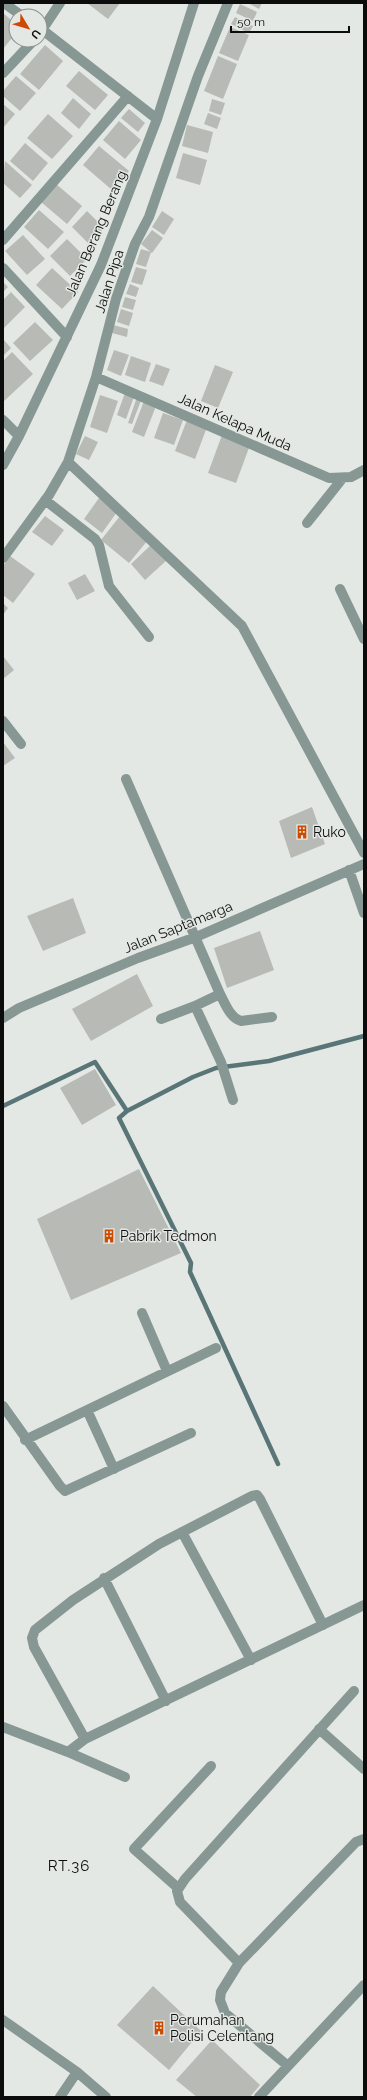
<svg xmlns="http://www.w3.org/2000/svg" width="367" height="2100" font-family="Raleway,sans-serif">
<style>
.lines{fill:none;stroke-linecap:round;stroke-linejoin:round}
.stream{stroke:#5a7577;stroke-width:4.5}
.building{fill:#b7bab5}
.minor{stroke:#879793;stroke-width:10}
.labels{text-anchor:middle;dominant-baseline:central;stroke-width:3;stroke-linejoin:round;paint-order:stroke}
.street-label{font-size:14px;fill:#0b0c0b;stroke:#e3e8e4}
.poi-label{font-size:14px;fill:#0b0c0b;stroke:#e3e8e4;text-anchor:start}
.neighbourhood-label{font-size:15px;letter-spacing:1px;fill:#0b0c0b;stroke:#e3e8e4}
</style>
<rect width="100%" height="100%" fill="#e3e8e4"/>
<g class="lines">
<!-- stream -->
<path class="stream" d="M 3,1106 L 95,1062 L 127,1111 L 193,1077 L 216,1068 L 269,1061 L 364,1036
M 127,1111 L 119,1118 L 191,1263 L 190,1272 L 278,1464"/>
</g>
<!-- building -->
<path class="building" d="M 87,3 L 120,3 L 108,19 Z
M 248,3 L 262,3 L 259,9 Z
M 240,4 L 257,12 L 253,21 L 236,13 Z
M 3,13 L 16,24 L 16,33 L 3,49 Z
M 235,17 L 253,26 L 249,33 L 231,24 Z
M 230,27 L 249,35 L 238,61 L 219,53 Z
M 45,45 L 63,61 L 39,90 L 20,74 Z
M 218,56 L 237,64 L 223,99 L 204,91 Z
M 79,71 L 108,95 L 95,110 L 66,86 Z
M 16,76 L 36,93 L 20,111 L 3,96 L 3,91 Z
M 73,98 L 91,114 L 79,129 L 61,113 Z
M 212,99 L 225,103 L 221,115 L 209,111 Z
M 3,104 L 15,114 L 3,128 Z
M 129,109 L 145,123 L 138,132 L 121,118 Z
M 208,113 L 221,118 L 217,129 L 204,124 Z
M 48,114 L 73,136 L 52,159 L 27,138 Z
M 119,121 L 141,140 L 125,159 L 103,140 Z
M 187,125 L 213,132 L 208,153 L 182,146 Z
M 25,143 L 48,163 L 33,181 L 10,161 Z
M 99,146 L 129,171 L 112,190 L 83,165 Z
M 183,153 L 207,160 L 200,185 L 176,178 Z
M 5,161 L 32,185 L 20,198 L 3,183 Z
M 56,184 L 82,206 L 67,224 L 41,202 Z
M 39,210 L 64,232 L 48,249 L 24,227 Z
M 87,211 L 104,228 L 89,244 L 72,227 Z
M 162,211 L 174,219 L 164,235 L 152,227 Z
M 152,230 L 163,238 L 152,253 L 141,244 Z
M 23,235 L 45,259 L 27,275 L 5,251 Z
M 67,239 L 87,259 L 70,276 L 50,256 Z
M 141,249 L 151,252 L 146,267 L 136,264 Z
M 136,267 L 147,270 L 142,285 L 131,282 Z
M 52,268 L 78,292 L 62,309 L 36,285 Z
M 3,282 L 8,287 L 3,292 Z
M 130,284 L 139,288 L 136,297 L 126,294 Z
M 11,292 L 25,307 L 4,328 L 3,300 Z
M 125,297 L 136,300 L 133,310 L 122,307 Z
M 121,309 L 133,313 L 129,326 L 117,322 Z
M 35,322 L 53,340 L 30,361 L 13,343 Z
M 113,325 L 128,329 L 127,337 L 112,333 Z
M 3,339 L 11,348 L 3,356 Z
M 114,350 L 129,355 L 121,376 L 107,370 Z
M 12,352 L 33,374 L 3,402 L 3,361 Z
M 131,356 L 151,363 L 145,382 L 125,375 Z
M 156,364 L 170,369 L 163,386 L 149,381 Z
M 215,365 L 233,372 L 218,408 L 201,401 Z
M 126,390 L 135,394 L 126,419 L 117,415 Z
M 100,395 L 118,401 L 107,433 L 90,427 Z
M 137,397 L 142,398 L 132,424 L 128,423 Z
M 144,401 L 156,406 L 144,437 L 132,432 Z
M 163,413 L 183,420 L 174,445 L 154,438 Z
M 187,420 L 207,427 L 195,459 L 175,451 Z
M 222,435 L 250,445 L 236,483 L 208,473 Z
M 85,436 L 98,442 L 89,460 L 76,454 Z
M 99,498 L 117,512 L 102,533 L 84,519 Z
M 45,516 L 64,530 L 52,546 L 32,532 Z
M 120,516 L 148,540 L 129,563 L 101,540 Z
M 152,544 L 167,560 L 145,580 L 131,564 Z
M 10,556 L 35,574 L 13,603 L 3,595 L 3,566 Z
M 85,574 L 95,591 L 77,600 L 68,583 Z
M 3,603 L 8,608 L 3,615 Z
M 3,656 L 14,670 L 3,679 Z
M 3,742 L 15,758 L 3,766 Z
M 312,807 L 325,844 L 291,858 L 279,821 Z
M 73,898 L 86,933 L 43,951 L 27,916 Z
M 260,931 L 274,970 L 227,988 L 214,948 Z
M 137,974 L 153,1006 L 91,1041 L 72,1009 Z
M 95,1069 L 116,1105 L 82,1125 L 60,1088 Z
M 139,1169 L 181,1253 L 71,1300 L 37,1219 Z
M 153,1986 L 201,2031 L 169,2070 L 117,2025 Z
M 212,2040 L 260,2085 L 250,2097 L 197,2097 L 176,2080 Z"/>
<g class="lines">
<!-- minor -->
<path class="minor" d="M 4,3 L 22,16
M 40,28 L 157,119
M 40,33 L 60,3
M 3,73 L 34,40
M 3,240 L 128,96
M 3,268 L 67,337
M 96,377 L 329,478 L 351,477 L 364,470
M 3,420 L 19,436
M 68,462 L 242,626 L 364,853
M 3,465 L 19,436 L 101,265 L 157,119 L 194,3
M 45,500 L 95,539 L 99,545 L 109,586 L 149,637
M 307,523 L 342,479
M 3,558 L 49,495 L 68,462 L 96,377 L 116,299 L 126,270 L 135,244 L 149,217 L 198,76 L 228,3
M 340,589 L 364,639
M 3,721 L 21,744
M 126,779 L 220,994 C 225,1003 230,1018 241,1021 L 272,1017
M 349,870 L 364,913
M 195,1006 L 221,1062 L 233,1100
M 3,1018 L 19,1008 L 138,958 L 196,937 L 364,864
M 161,1019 L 195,1006 L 220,994
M 142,1313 L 167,1371
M 3,1406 L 60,1486 L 65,1491 L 191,1433
M 87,1410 L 114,1469
M 25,1440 L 216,1348
M 182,1532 L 251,1660
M 104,1578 L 166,1701
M 3,1727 L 68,1752 L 125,1777
M 319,1729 L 364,1769
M 85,1739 L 34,1647 L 32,1638 L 35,1630 L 73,1600 L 159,1544 L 252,1496 L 257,1495 L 260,1499 L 323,1625
M 68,1752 L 85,1739 L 364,1605
M 178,1888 L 134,1849 L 211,1766
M 239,1963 L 180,1902 L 177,1891 L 185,1879 L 354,1691
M 3,2020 L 77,2072 L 106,2097
M 288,2066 L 225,2013 L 220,2000 L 221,1992 L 239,1963 L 356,1842 L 364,1839
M 60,2097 L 77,2072
M 259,2097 L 364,1985"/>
</g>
<!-- icons -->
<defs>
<g id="building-bare" transform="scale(1.08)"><path d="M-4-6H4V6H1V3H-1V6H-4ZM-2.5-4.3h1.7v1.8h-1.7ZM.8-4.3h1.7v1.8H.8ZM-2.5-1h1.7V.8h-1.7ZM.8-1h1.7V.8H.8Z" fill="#ce4a00" stroke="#e3e8e4" stroke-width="2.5" paint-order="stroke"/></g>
</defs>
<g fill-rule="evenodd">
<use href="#building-bare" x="302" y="832"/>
<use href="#building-bare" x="109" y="1236"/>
<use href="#building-bare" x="159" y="2028"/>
</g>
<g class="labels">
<!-- street labels -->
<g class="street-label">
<text transform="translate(96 233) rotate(-67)">Jalan Berang Berang</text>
<text transform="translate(109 281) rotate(-72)">Jalan Pipa</text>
<text transform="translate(235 422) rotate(24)">Jalan Kelapa Muda</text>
<text transform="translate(178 927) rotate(-22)">Jalan Saptamarga</text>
</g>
<!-- poi labels -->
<g class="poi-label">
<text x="313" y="832">Ruko</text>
<text x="120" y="1236">Pabrik Tedmon</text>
<text x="170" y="2020">Perumahan<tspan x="170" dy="16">Polisi Celentang</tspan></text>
</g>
<!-- neighbourhood labels -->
<g class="neighbourhood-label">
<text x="69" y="1866">RT.36</text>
</g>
</g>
<!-- border -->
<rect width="367" height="2100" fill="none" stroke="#0b0c0b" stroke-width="8"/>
<!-- north arrow -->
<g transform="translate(28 28) rotate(128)"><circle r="19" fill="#e3e8e4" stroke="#8d908d"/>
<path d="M0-3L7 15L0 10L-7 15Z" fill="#ce4a00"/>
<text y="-6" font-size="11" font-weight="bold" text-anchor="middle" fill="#0b0c0b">U</text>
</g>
<!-- scale -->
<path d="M231 26v6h118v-6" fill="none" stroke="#0b0c0b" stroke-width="2"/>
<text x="237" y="26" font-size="12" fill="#0b0c0b" stroke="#e3e8e4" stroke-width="3" paint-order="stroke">50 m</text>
</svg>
